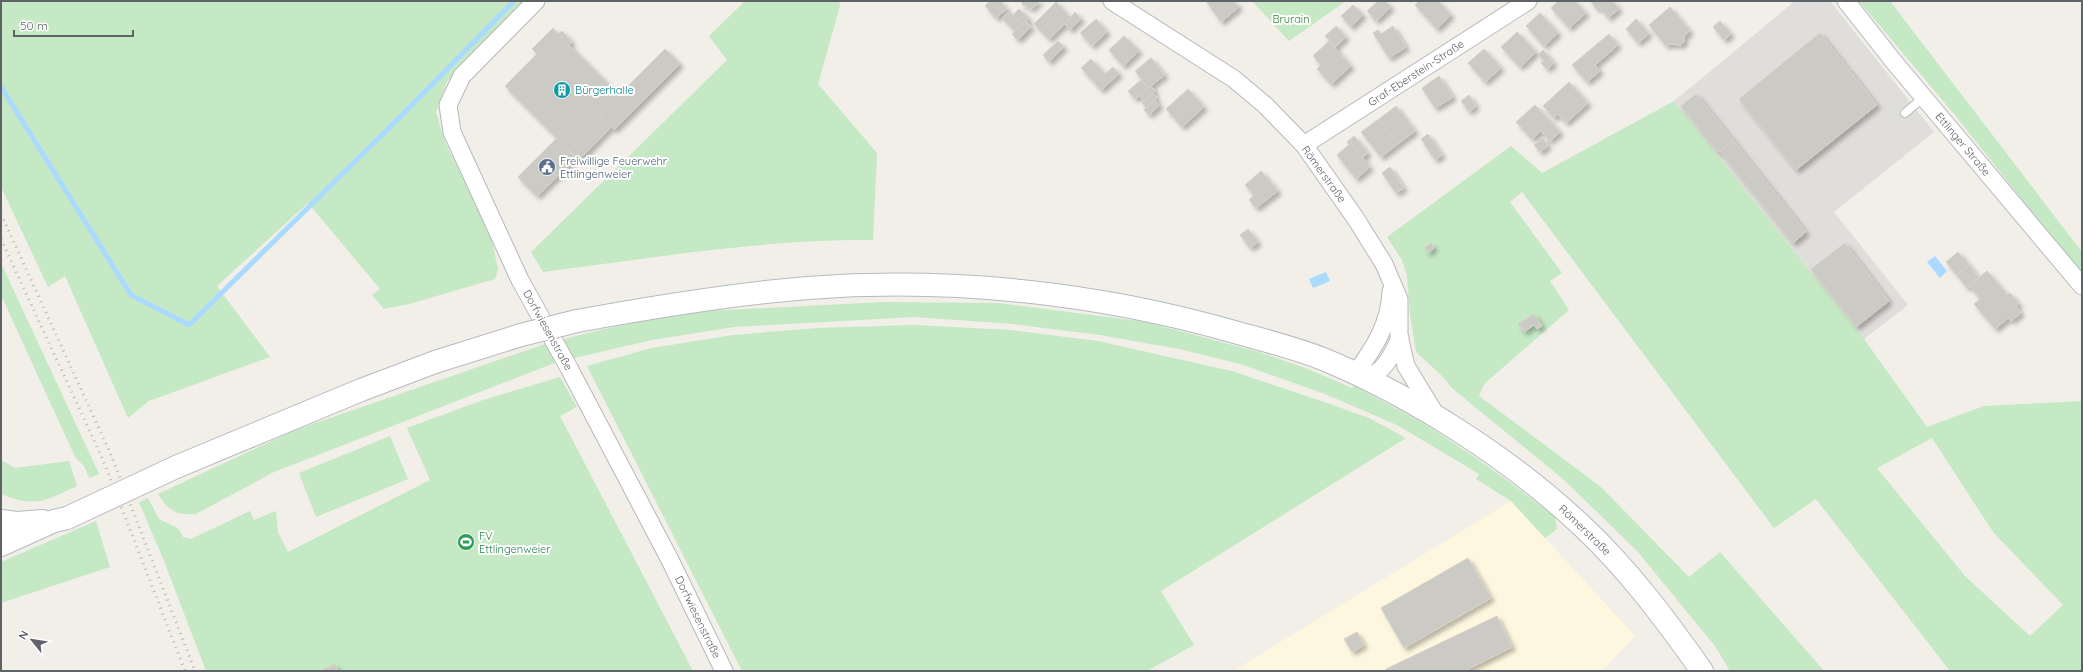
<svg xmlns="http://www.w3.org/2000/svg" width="2083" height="672" font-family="Quicksand,sans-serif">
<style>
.commercial{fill:#fef7e0}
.industrial{fill:#e0deda}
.green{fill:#c5e8c5;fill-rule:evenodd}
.water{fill:#aadaff}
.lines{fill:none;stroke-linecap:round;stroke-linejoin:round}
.stream{stroke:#aadaff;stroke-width:5}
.building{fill:#cccac5;stroke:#d6d1c6;filter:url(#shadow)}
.service-casing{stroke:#b5b8bc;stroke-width:10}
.minor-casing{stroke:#b5b8bc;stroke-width:19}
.secondary-casing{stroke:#b6babf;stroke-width:24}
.service{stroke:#fff;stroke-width:8}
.minor{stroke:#fff;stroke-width:17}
.secondary{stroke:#fff;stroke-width:22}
.rail{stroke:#b6b7b8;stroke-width:3;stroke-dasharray:1 5;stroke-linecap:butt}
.secondary-bridge-casing{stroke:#b6babf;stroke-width:24;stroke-linecap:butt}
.secondary-bridge{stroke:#fff;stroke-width:22}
.labels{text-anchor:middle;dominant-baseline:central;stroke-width:4;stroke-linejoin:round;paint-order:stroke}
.park-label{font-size:11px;fill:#348238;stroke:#fff}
.street-label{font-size:11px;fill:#5f6368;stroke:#fff}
.culture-label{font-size:11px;fill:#0d838f;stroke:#fff;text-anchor:start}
.service-label{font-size:11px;fill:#4e5e75;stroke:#fff;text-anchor:start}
.leisure-label{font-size:11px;fill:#27864d;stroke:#fff;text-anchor:start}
</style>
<defs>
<filter id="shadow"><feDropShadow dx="3.5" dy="3.5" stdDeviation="2" flood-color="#0004"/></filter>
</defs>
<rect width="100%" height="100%" fill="#f1efe8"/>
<!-- commercial -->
<path class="commercial" d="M 1511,501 L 1635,636 L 1602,671 L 1233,671 Z"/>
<!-- industrial -->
<path class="industrial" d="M 1795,1 L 1830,1 L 1934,132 L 1834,212 L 1908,305 L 1864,339 L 1674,101 Z"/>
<!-- green -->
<path class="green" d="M 1,1 L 525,1 L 447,82 L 436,112 L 445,142 L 491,236 L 498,269 L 495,279 L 409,304 L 384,309 L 372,295 L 380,289 L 308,203 L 217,286 L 270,357 L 149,401 L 128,418 L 65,276 L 48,287 L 1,187 Z
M 745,1 L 839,1 L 840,6 L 818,84 L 877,153 L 873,240 C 763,239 653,258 543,272 L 531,252 L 727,60 L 709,36 Z
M 1252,1 L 1346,1 L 1289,41 Z
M 1859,1 L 1890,1 L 2082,252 L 2082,275 L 1954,114 Z
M 1674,101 L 1864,339 L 1927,427 L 1984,406 L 2082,401 L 2082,671 L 1950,671 L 1816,499 L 1774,528 L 1522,192 L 1510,202 L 1562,273 L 1550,281 L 1569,310 L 1484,384 L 1479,396 L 1601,487 L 1689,577 L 1720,552 L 1824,671 L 1730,671 L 1715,646 L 1637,551 L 1563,479 L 1453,389 L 1440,374 L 1416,352 L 1410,315 L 1407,276 L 1402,260 L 1387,237 L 1511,146 L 1542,173 ZM 1932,438 L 1993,532 L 2063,605 L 2030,636 L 1965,576 L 1877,468 Z
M 1,263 L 99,474 L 100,474 L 89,478 L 84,466 L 75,457 L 1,295 Z
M 883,302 L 998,303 L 1146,322 L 1259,352 L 1308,369 L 1352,388 L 1354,386 C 1376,398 1399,409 1421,422 C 1468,451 1512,483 1555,517 L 1557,529 L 1545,538 L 1511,501 L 1476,479 L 1479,474 L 1397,425 L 1325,394 L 1240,364 L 1179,349 L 1100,335 L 1013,324 L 914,317 L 734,327 L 652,340 L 557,362 L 274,472 L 196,514 C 176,516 168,510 158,494 L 295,430 L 545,344 L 604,329 L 686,312 Z
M 913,325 L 1011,330 L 1098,341 L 1178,359 L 1235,372 L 1324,402 L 1369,418 L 1406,438 L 1161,591 L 1194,645 L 1147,671 L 742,671 L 587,366 L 652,348 L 733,335 L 817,328 Z
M 560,377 L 577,407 L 560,416 L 693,671 L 206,671 L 164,561 L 139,502 L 148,498 L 159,519 L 178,528 L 183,537 L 191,539 L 250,511 L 254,520 L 276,511 L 278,532 L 288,552 L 430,480 L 407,428 L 483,400 Z
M 390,436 L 408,479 L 316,517 L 299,473 Z
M 1,460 L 15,468 L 69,461 L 77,486 C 46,501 34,508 1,494 Z
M 96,521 L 110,567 L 1,603 L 1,562 Z"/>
<!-- water -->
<path class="water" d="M 1935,256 L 1947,271 L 1940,278 L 1927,262 Z
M 1326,272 L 1330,281 L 1313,288 L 1309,279 Z"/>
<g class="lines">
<!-- stream -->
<path class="stream" d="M 1,87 L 131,295 L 189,325 L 396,121 L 514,1"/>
</g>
<!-- building -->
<path class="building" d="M 990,1 L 1000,1 L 1007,9 L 996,18 L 985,6 Z
M 1022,1 L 1040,1 L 1031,9 L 1026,5 L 1024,6 L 1021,2 Z
M 1206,1 L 1234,1 L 1239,7 L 1221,22 Z
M 1378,1 L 1385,1 L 1391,7 L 1376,21 L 1367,11 Z
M 1419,1 L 1438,1 L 1451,15 L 1437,29 L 1415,5 Z
M 1558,1 L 1575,1 L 1586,13 L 1569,28 L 1551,8 Z
M 1590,1 L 1613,1 L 1619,9 L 1608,18 L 1599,7 L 1597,9 Z
M 1056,2 L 1071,18 L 1049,39 L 1034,24 Z
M 1353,5 L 1363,15 L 1351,27 L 1341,16 Z
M 1670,7 L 1690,31 L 1684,37 L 1684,42 L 1681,45 L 1670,44 L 1666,46 L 1649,25 Z
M 1019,9 L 1029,19 L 1022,25 L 1013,15 Z
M 1009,11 L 1022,25 L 1015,31 L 1002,18 Z
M 1075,12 L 1081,19 L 1070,30 L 1065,24 Z
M 1540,13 L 1558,33 L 1544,46 L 1526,26 Z
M 1096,19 L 1107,32 L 1092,46 L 1080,33 Z
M 1636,19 L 1649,34 L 1638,43 L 1626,29 Z
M 1026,21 L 1031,27 L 1018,40 L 1012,34 Z
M 1720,21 L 1731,34 L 1724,40 L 1713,27 Z
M 1336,26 L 1346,37 L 1335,47 L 1325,36 Z
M 1393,26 L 1406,47 L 1389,58 L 1373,33 L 1378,30 L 1381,34 Z
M 553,28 L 558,34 L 562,31 L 572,42 L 569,45 L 619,95 L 599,115 L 611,127 L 579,160 L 505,86 L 537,54 L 532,49 Z
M 1517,32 L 1536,52 L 1520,67 L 1501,47 Z
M 1820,33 L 1877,105 L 1796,170 L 1739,99 Z
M 1609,34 L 1618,45 L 1595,65 L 1600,71 L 1587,82 L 1572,65 Z
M 1124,36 L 1139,51 L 1123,66 L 1109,50 Z
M 1058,41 L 1064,47 L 1049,62 L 1043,55 Z
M 1329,41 L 1351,66 L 1331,84 L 1317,69 L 1321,65 L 1313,56 Z
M 665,49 L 680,64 L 614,130 L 599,115 Z
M 1484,49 L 1501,68 L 1485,82 L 1468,63 Z
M 1543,50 L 1554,63 L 1547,69 L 1541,63 L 1544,61 L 1538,55 Z
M 1151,58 L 1165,75 L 1148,88 L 1135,71 Z
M 1091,59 L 1105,74 L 1113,67 L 1119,74 L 1101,90 L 1081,68 Z
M 1439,76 L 1453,97 L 1435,108 L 1422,88 Z
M 1141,80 L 1148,88 L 1135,99 L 1128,91 Z
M 1569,82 L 1588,103 L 1566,123 L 1558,114 L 1554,118 L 1543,106 Z
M 1151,86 L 1155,91 L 1144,101 L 1139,96 Z
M 1188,89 L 1204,107 L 1182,127 L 1166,109 Z
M 1153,93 L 1157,98 L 1146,108 L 1142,103 Z
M 1696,94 L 1733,140 L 1718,152 L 1681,106 Z
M 1469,95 L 1476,106 L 1469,112 L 1461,101 Z
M 1155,100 L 1160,105 L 1149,115 L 1144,110 Z
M 1535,105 L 1560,132 L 1550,141 L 1541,131 L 1532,139 L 1516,122 Z
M 1396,106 L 1415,131 L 1398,144 L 1379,119 Z
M 1379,119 L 1398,144 L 1381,157 L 1361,132 Z
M 1428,134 L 1442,155 L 1435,160 L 1421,139 Z
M 1354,136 L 1368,153 L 1362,158 L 1351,143 L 1349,145 L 1347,142 Z
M 557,138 L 576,158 L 537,196 L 518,177 Z
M 1543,138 L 1548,146 L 1540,152 L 1534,145 Z
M 1733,140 L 1806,232 L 1793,243 L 1720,151 Z
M 1351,143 L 1370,167 L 1356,179 L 1337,155 Z
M 1390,167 L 1404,188 L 1396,193 L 1382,173 Z
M 1261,171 L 1278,191 L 1256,208 L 1249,200 L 1254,195 L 1245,185 Z
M 1248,229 L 1258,242 L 1250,248 L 1240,235 Z
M 1431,243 L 1434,248 L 1428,253 L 1425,248 Z
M 1845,243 L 1889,301 L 1856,327 L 1811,269 Z
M 1958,252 L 1969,265 L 1957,275 L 1946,262 Z
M 1969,265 L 1979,278 L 1967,288 L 1957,275 Z
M 1987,271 L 2007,295 L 2010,293 L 2019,304 L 2016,306 L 2021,313 L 2011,321 L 2008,318 L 1995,329 L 1974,304 L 1980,299 L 1969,285 Z
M 1534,314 L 1542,326 L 1537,329 L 1534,325 L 1524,332 L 1518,324 Z
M 1468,558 L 1491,598 L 1404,648 L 1381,608 Z
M 1497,616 L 1512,647 L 1464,671 L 1387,671 L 1386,669 Z
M 1357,632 L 1364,645 L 1352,652 L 1344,639 Z
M 335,664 L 338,671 L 323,671 L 323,670 Z"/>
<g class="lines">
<!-- service casing -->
<g class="service-casing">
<path id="service" d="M 1905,113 L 1924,97"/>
</g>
<!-- minor casing -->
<g class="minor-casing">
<path id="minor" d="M 536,1 L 462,76 L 448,105 L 452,132 L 520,280 L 569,368 L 670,560 L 724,671
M 1112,1 L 1234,79 L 1265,105 L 1304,145 L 1356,219 L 1384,264 L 1399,299 L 1399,336 L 1406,366 L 1437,417
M 1846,1 L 1894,62 L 2082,286
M 1304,145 L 1528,1
M 1355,374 C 1374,348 1390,324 1391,291
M 1365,379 C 1384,372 1392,356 1400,338"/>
</g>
<!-- secondary casing -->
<g class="secondary-casing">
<path id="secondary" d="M 577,321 C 653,307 730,294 808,288 C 952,277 1100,293 1238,333 C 1267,341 1295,348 1323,359 C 1413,396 1511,459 1582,526 C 1628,569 1666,620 1702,671
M 176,467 L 361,390 L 435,362 L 521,335
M 1,521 L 17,523 L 43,521
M 1,545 L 54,521 L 67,518"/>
</g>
<!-- service -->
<use href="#service" class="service"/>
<!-- minor -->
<use href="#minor" class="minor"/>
<!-- secondary -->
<use href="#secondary" class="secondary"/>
<!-- rail -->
<path class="rail" d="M 1,214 L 112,457 L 195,671
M 1,239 L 103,460 L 185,671"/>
<!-- secondary-bridge casing -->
<g class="secondary-bridge-casing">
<path id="secondary-bridge" d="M 521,335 L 577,321
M 67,518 L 176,467"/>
</g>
<!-- secondary-bridge -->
<use href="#secondary-bridge" class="secondary-bridge"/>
</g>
<!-- icons -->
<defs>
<g id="building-disc" transform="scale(0.9)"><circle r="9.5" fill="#0f9aa8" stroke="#fff"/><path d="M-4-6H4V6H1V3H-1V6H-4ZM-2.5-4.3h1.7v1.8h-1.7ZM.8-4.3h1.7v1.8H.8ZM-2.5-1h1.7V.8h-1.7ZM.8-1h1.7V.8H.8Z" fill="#fff"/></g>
<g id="civic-disc" transform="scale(0.9)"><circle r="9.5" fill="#5c6f8a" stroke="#fff"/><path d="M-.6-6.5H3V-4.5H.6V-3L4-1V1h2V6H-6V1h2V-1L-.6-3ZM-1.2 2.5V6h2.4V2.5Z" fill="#fff"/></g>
<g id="stadium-disc" transform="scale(0.9)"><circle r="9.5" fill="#2e9e5b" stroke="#fff"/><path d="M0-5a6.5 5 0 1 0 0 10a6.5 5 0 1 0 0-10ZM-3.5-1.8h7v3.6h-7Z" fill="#fff"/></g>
</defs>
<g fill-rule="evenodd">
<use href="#building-disc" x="562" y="90"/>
<use href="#civic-disc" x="547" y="167"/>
<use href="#stadium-disc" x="466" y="542"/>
</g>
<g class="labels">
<!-- park labels -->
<g class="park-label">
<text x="1291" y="19">Brurain</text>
</g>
<!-- street labels -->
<g class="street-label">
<text transform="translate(1416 73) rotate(-33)">Graf-Eberstein-Straße</text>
<text transform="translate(1963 144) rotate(50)">Ettlinger Straße</text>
<text transform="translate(1324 174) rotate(54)">Römerstraße</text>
<text transform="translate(548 330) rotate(61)">Dorfwiesenstraße</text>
<text transform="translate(1585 530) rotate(44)">Römerstraße</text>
<text transform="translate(698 617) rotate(64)">Dorfwiesenstraße</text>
</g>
<!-- culture labels -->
<g class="culture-label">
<text x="575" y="90">Bürgerhalle</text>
</g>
<!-- service labels -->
<g class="service-label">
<text x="560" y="161">Freiwillige Feuerwehr<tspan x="560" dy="13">Ettlingenweier</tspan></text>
</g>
<!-- leisure labels -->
<g class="leisure-label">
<text x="479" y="536">FV<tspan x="479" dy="13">Ettlingenweier</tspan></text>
</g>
</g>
<!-- border -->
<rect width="2083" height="672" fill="none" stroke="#5f6368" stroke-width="4"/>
<!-- north arrow -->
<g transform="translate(32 640) rotate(300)" stroke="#ffffff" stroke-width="3" paint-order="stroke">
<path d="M0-3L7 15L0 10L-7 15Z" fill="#5f6368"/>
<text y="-6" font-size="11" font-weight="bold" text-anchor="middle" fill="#5f6368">N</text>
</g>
<!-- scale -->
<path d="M14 30v6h119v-6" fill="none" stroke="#5f6368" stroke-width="2"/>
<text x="20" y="30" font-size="12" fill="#5f6368" stroke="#ffffff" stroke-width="3" paint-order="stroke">50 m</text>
</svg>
